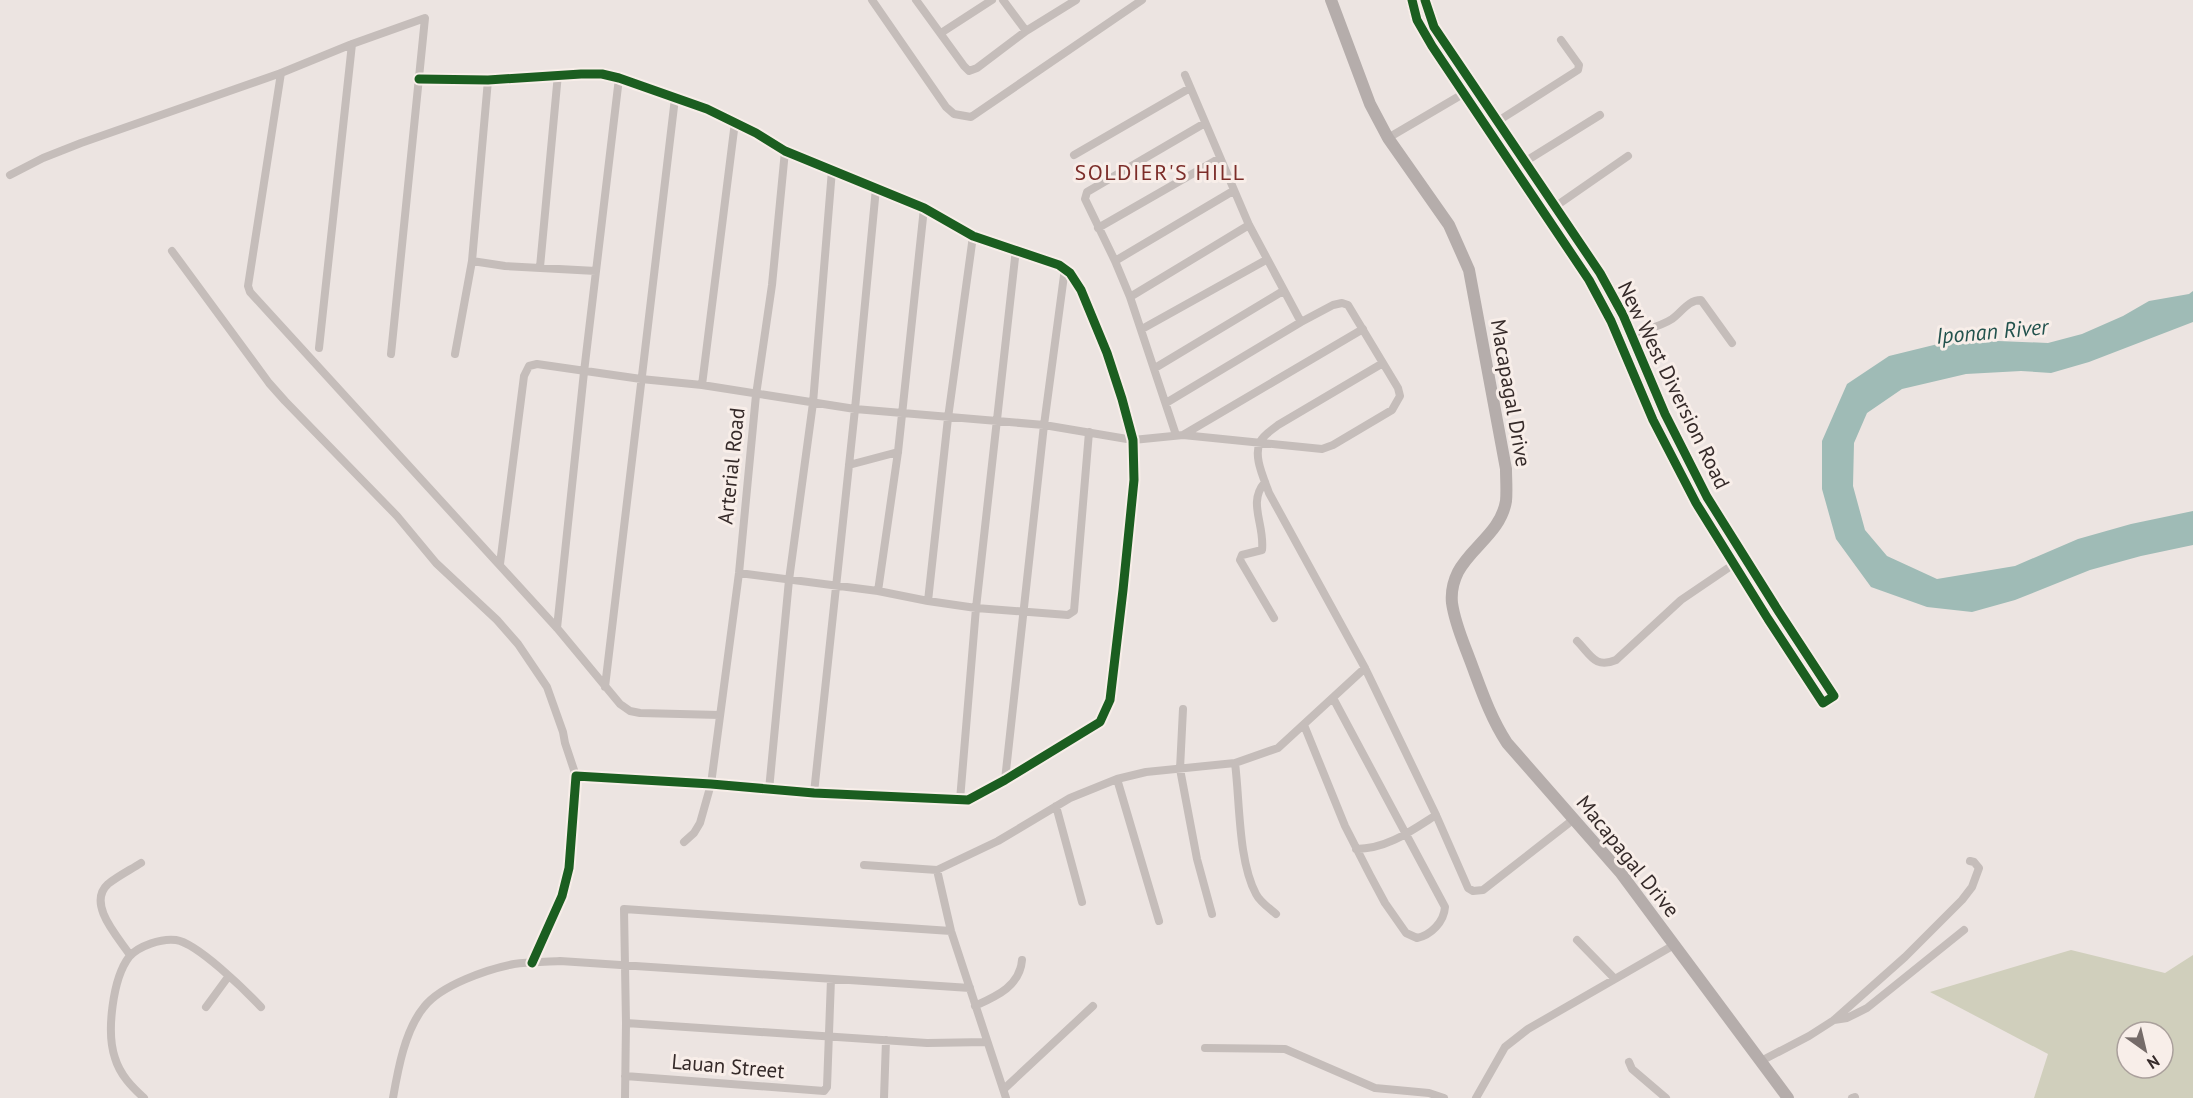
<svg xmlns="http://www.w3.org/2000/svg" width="2193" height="1098" font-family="'PT Sans',sans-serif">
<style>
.green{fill:#d0cfbc;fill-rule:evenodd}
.water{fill:#9fbbb6}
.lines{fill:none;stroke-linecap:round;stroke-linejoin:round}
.street{stroke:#c5bdba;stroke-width:8}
.secondary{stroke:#b5adab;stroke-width:12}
.cycleway-casing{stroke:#f8eee9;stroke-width:13}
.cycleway{stroke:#1b5e20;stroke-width:9}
.labels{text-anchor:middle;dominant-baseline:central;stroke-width:6;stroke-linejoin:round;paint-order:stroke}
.street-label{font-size:21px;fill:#352a29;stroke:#f8eee9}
.neighbourhood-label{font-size:22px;letter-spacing:1.5px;fill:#7c2d29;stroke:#f8eee9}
.water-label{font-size:22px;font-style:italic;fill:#22524d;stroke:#f8eee9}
</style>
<rect width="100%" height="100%" fill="#ece4e1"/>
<!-- green -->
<path class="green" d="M 2071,950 L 2165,973 L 2193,955 L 2193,1098 L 2034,1098 L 2048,1054 L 1930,992 ZM 2127,1032 L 2163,1032 L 2163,1068 L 2127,1068 Z"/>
<!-- water -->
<path class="water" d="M 2193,291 L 2193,322 L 2089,362 L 2051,373 L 2021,371 L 1966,374 L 1902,389 L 1867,413 L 1854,443 L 1853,486 L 1865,530 L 1887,556 L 1937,579 L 2015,566 L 2078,539 L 2131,524 L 2193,511 L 2193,545 L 2141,556 L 2090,570 L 2015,600 L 1972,612 L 1927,607 L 1871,587 L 1836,539 L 1822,489 L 1822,441 L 1847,384 L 1889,356 L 1946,342 L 1998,341 L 2048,343 L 2082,334 L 2123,316 L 2149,301 L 2189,294 Z"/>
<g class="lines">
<!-- street -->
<path class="street" d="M 872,0 L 946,107 L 954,114 L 971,117 L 1142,0
M 916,0 L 964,66 L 969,71 L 977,68 L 1026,31 L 1076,0
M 1003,0 L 1026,31
M 941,33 L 992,0
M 281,73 L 248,286 L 250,292 L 557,628 L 620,704 L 630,711 L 640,713 L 720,715
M 1185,75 L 1249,225 L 1301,322
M 419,79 L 488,80 L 581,74 L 602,74 L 619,78 L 707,109 L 756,133 L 785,151 L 924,208 L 973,236 L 1059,265 L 1070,273 L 1081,290 L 1107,353 L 1122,399 L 1133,440 L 1134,480 L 1123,590 L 1110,700 L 1100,722 L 1005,780 L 968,800 L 814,793 L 711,784 L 576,776 L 569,868 L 562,896 L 532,963
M 1498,121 L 1578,70 L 1579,65 L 1561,40
M 1388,138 L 1468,91
M 1074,155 L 1190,88
M 1526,161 L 1600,115
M 10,175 L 43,158 L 81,143 L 281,73 L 352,44 L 425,18 L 391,354
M 1556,206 L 1628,156
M 1098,228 L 1220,158
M 172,251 L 269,383 L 285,401 L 397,516 L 436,563 L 497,620 L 518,644 L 547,687 L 563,732 L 565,743 L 576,776
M 472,261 L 505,266 L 596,271
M 1115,261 L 1233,191
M 540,267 L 558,74
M 1130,297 L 1249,225
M 1142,329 L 1266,260
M 1630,335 C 1644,330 1660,327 1672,319 C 1682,312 1688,300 1701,300 L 1732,343
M 319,348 L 352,44
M 455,354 L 472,261 L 488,80
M 1383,363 L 1278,425 C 1272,430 1263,435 1260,442 C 1253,457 1264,478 1269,493 L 1365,668 L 1436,815 L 1468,888 L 1473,891 L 1483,890 L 1574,819
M 1155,368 L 1283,291
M 702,385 L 735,122
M 1176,435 L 1130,297 L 1115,261 L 1085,199 L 1087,192 L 1205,123
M 1183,435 L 1363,329
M 849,465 L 898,452
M 1265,482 C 1247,503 1265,524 1262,550 L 1242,555 L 1240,560 L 1274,618
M 500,564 L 524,376 L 529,366 L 537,364 L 641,379 L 702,385 L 855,409 L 1044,425 L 1133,440 L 1183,435 L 1322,449 L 1333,445 L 1392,410 L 1400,396 L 1398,388 L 1348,305 L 1342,303 L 1333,305 L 1301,322 L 1166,403
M 739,573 L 878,591 L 928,601 L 976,608 L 1068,615 L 1074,611 L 1089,432
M 878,591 L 898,452 L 924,208
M 928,601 L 948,418 L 973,236
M 557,628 L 584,372 L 619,78
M 1577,641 C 1591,655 1595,669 1616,660 L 1681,600 L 1734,564
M 605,687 L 675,98
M 1183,709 L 1180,769 L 1197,859 L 1212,914
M 1304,725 L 1345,826 L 1370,875 L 1385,903 L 1406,933 L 1417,938 C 1431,935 1444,922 1445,907 L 1333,698
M 1235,763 C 1240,802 1238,860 1256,894 C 1260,902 1269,908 1276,914
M 1117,779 L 1159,921
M 1005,780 L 1044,425 L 1065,268
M 769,790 L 789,580 L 813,403 L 832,170
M 814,793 L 855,409 L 876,188
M 960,800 L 976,608 L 1016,249
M 1056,806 L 1082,902
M 684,842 L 694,833 L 700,823 L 711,784 L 739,573 L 756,395 L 772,285 L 785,151
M 1356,849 C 1387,849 1411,831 1436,815
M 864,865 L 937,870 L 998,841 L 1070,798 L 1117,779 L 1146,772 L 1235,763 L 1278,748 L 1365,668
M 937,870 L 951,931 L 1006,1098
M 1577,940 L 1615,979
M 130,955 C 119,938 86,904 108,884 C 118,876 130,870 141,863
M 975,1006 C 997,996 1020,986 1022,960
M 206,1007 L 228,977
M 1834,1020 L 1847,1018 L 1867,1008 L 1964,930
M 626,1023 L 927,1043 L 987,1042
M 1205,1048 L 1285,1049 L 1375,1088 L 1429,1093 L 1444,1098
M 1761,1061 L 1809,1036 L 1834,1020 L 1905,957 L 1962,900 L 1972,887 L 1979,868 L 1974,862 L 1970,861
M 1629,1062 L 1632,1069 L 1666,1098
M 625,1076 L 824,1091 L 827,1087 L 831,979
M 1004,1089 L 1093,1006
M 144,1098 C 132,1087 120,1075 115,1058 C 106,1032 113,978 129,957 C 138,946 162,938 176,940 C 197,943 245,990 261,1007
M 393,1098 C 398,1069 405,1030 424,1007 C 441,985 488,969 514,964 C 529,962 545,962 560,961 L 970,988
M 625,1098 L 626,1023 L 624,909 L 951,931
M 884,1098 L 886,1040
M 1476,1098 L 1505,1047 L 1528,1029 L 1674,945
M 1852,1098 L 1855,1097"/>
<!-- secondary -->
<path class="secondary" d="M 1331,0 L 1370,104 L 1388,138 L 1449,225 L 1469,270 L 1506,469 C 1506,479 1507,491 1506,501 C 1501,532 1471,547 1458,572 C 1453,582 1451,593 1452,603 C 1455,624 1463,641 1470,660 C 1481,689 1490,717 1507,743 L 1620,872 L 1788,1098
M 1412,0 L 1417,20 L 1432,46 L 1589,280 L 1611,321 L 1653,420 L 1696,503 L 1768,619 L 1823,703 L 1834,696 L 1779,612 L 1707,497 L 1665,414 L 1623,315 L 1600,273 L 1434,27 L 1425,0"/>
<!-- cycleway casing -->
<g class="cycleway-casing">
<path id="cycleway" d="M 1412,0 L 1417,20 L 1432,46 L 1589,280 L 1611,321 L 1653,420 L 1696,503 L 1768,619 L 1823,703 L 1834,696 L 1779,612 L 1707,497 L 1665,414 L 1623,315 L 1600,273 L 1434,27 L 1425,0
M 419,79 L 488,80 L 581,74 L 602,74 L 619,78 L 707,109 L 756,133 L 785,151 L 924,208 L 973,236 L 1059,265 L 1070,273 L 1081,290 L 1107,353 L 1122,399 L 1133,440 L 1134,480 L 1123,590 L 1110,700 L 1100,722 L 1005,780 L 968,800 L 814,793 L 711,784 L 576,776 L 569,868 L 562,896 L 532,963"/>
</g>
<!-- cycleway -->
<use href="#cycleway" class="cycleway"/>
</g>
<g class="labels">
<!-- street labels -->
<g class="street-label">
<text transform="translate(1674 385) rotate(64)">New West Diversion Road</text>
<text transform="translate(1511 393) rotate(80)">Macapagal Drive</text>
<text transform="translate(731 466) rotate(-84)">Arterial Road</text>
<text transform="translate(1628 856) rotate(51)">Macapagal Drive</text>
<text transform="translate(728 1066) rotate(5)">Lauan Street</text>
</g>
<!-- neighbourhood labels -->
<g class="neighbourhood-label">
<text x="1160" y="172">SOLDIER'S HILL</text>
</g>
<!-- water labels -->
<g class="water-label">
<text transform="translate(1992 331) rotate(-5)">Iponan River</text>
</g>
</g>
<!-- north arrow -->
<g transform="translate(2145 1050) rotate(146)"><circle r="28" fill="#f8eee9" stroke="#aaa09c" stroke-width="1.5"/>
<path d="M0-4.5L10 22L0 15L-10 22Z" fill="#756b69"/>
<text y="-9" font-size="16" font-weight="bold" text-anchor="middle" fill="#352a29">N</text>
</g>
</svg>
